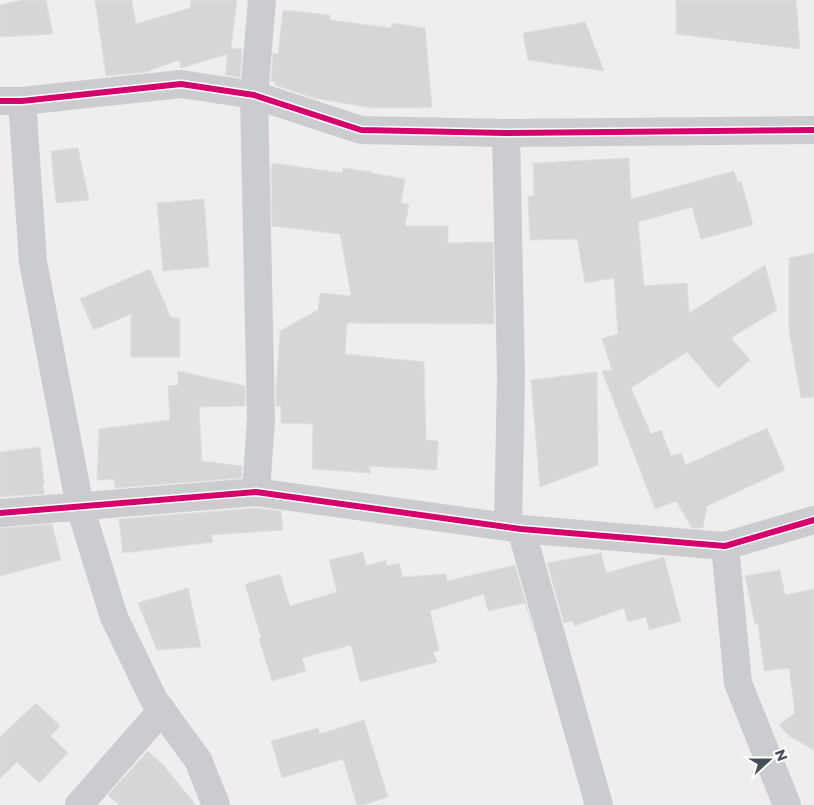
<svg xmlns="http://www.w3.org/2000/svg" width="814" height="805" font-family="Montserrat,sans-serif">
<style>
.building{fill:#d6d5d7;stroke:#e0dfe0}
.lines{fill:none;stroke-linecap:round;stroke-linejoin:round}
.street{stroke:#cacccf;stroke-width:28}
.cycleway-casing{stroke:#fff;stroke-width:9}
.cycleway{stroke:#d6006c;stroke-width:6}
</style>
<rect width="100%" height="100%" fill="#efeded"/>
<!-- building -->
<path class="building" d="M 23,0 L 46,0 L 53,34 L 0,37 L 0,5 Z
M 95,0 L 132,0 L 136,24 L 190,8 L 191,0 L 237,0 L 231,48 L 242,49 L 240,77 L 225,75 L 228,54 L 181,68 L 179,60 L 146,72 L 106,76 Z
M 676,0 L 796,0 L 800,49 L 676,34 Z
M 283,10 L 330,15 L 330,20 L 391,28 L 392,23 L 425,28 L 432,107 L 419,108 L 372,108 L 314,98 L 275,85 L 275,82 L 271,81 L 273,53 L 278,54 Z
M 585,22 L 604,71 L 528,60 L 523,33 Z
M 78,148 L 89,200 L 56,203 L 51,151 Z
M 629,158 L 631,199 L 734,171 L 738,183 L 741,181 L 753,225 L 701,239 L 692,207 L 638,222 L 644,286 L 687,283 L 689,313 L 765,265 L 777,310 L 731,338 L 750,360 L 718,388 L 687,352 L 631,388 L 651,434 L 661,430 L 671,456 L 681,453 L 686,465 L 767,428 L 785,470 L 707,506 L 703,528 L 692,528 L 676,501 L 655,509 L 602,371 L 612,370 L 602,339 L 618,334 L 614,278 L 585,283 L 577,239 L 530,240 L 528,196 L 534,196 L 533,163 Z
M 272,163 L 342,173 L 343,168 L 371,172 L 371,173 L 405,179 L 401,203 L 409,204 L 405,226 L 448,226 L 448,243 L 493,242 L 494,324 L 347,323 L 345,354 L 424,362 L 426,440 L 438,441 L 437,470 L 369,466 L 371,473 L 312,469 L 313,424 L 281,423 L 281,406 L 276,406 L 276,392 L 280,331 L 318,310 L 320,293 L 351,296 L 340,234 L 272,226 L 271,172 Z
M 204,199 L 209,267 L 163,271 L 157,203 Z
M 814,253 L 814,397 L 801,398 L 789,330 L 789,258 Z
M 150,269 L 171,318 L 180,318 L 180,357 L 131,357 L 131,314 L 94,330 L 80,299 Z
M 178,371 L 245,386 L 245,406 L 199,407 L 202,461 L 242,466 L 241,478 L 115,488 L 114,479 L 97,480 L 99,429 L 170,420 L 168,386 L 178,385 Z
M 597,372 L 598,465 L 540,487 L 531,380 Z
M 40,447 L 44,484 L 42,484 L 45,494 L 0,497 L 0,452 Z
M 256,508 L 281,511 L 283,530 L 211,535 L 213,542 L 123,553 L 119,519 Z
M 52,524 L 61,560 L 0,576 L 0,528 Z
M 363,552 L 366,566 L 386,560 L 387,566 L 399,563 L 403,577 L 446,574 L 447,581 L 515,565 L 534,631 L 525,603 L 488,611 L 484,594 L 430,611 L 439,650 L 433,652 L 437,662 L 360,682 L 351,645 L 302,658 L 306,671 L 272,681 L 259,639 L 261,638 L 245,584 L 280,574 L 290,606 L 337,592 L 329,560 Z
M 601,553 L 606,573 L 664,557 L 681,621 L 649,630 L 646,617 L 628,622 L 624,608 L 574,626 L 573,621 L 564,623 L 547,563 Z
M 780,570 L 785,595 L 814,589 L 814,750 L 789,736 L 779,725 L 795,713 L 789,668 L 764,671 L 758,624 L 755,624 L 745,576 Z
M 188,588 L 201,647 L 157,650 L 138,603 Z
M 36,703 L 60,726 L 51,736 L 68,753 L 39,783 L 17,762 L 0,779 L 0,737 Z
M 364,720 L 388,797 L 363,805 L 357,805 L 343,759 L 282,778 L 271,741 L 318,728 L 320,734 Z
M 148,751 L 164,766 L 196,805 L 119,805 L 108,795 Z"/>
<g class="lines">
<!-- street -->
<path class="street" d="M 0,101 L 22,101 L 181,84 L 254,95 L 361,130 L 506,133 L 814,130
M 22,101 L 33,262 L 80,507 L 114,617 L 154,700 L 198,760 L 216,805
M 506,133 L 511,378 L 508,526
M 256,492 L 261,419 L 254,95 L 262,0
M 0,513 L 256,492 L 521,529 L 725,546 L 814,520
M 521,529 L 599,805
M 725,546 L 738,683 L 787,805
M 79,805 L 162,710"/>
<!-- cycleway casing -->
<g class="cycleway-casing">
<path id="cycleway" d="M 0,101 L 22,101 L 181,84 L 254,95 L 361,130 L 506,133 L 814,130
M 0,513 L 256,492 L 521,529 L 725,546 L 814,520"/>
</g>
<!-- cycleway -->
<use href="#cycleway" class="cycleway"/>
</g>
<!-- north arrow -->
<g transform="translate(769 760) rotate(69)" stroke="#ffffff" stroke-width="4" paint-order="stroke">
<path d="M0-4L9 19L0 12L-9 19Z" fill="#444f5b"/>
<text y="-8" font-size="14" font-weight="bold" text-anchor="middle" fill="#444f5b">N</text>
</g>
</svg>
